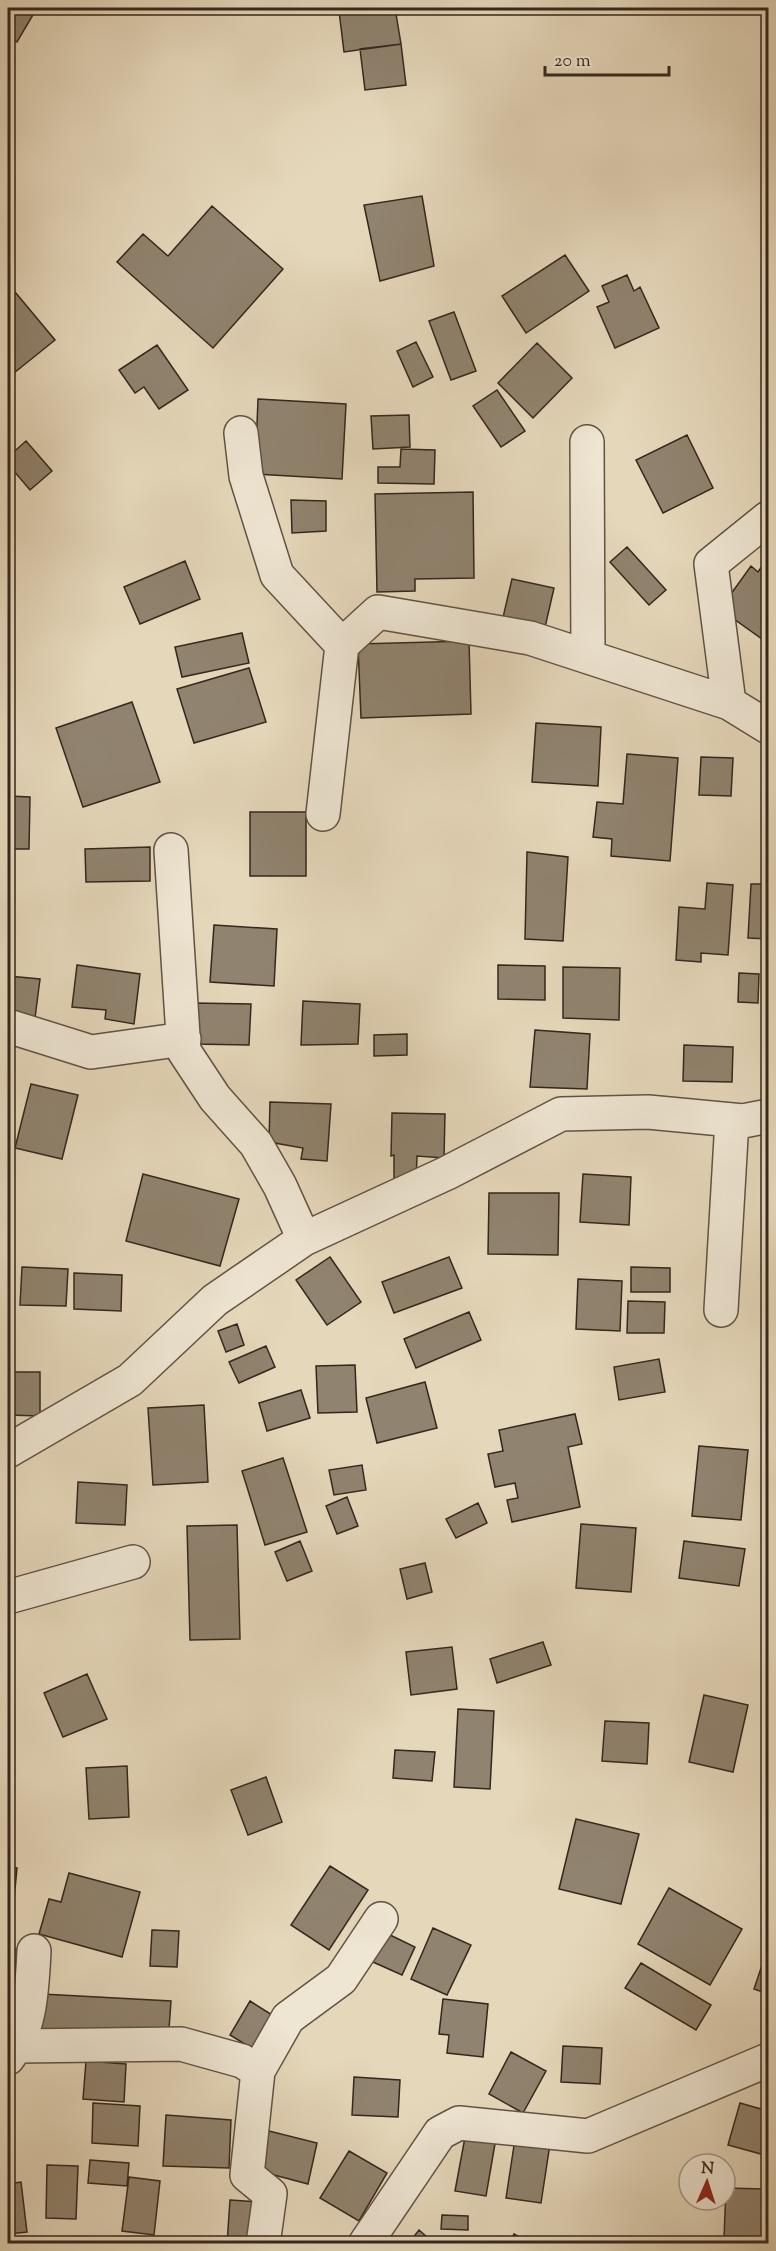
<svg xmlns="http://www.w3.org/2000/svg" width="776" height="2251" font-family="'Sorts Mill Goudy',serif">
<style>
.building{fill:#90836f;stroke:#34271d;stroke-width:1.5}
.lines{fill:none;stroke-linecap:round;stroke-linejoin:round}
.street-casing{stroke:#605344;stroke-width:36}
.street{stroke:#eee5d2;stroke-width:33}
</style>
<rect width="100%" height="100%" fill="#e5d7ba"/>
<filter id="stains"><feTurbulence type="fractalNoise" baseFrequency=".00333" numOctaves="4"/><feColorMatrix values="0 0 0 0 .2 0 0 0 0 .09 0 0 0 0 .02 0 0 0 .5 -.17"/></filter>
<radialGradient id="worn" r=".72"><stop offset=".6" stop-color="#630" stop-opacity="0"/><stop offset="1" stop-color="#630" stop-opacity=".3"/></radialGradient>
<!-- building -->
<path class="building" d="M 8,8 L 37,8 L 17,42 L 8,36 Z
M 365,8 L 395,8 L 401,44 L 344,52 L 339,11 Z
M 401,44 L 406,85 L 365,90 L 360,49 Z
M 422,196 L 434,266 L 380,281 L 364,205 Z
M 212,206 L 283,269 L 213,348 L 117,262 L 143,234 L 168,256 Z
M 565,255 L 589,291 L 526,333 L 502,296 Z
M 627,275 L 634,291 L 640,287 L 659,328 L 615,348 L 597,307 L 609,302 L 602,286 Z
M 10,286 L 55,340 L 14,373 L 8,364 L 8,288 Z
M 454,312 L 476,371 L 451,380 L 429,321 Z
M 416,342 L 433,377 L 413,387 L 397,351 Z
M 537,343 L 572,378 L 533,418 L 498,383 Z
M 157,345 L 188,390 L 159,409 L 144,387 L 135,393 L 119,370 Z
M 497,390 L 525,431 L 501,447 L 473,406 Z
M 258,399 L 346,404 L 342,479 L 255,474 Z
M 409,415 L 410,447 L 373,449 L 371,416 Z
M 687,435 L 713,488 L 663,513 L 636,460 Z
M 26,441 L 52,471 L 30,490 L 8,464 L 8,457 Z
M 401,449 L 435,450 L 434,484 L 378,483 L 378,467 L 400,467 Z
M 473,492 L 474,578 L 415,579 L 415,591 L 377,592 L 375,494 Z
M 291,500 L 326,501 L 326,531 L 292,533 Z
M 627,547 L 666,590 L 649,605 L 610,562 Z
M 768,557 L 768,631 L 762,639 L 720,609 L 751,566 L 758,572 Z
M 185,561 L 200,599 L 140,624 L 124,587 Z
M 512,579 L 554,588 L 543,636 L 501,626 Z
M 242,633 L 249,663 L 182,677 L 175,647 Z
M 469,641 L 471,714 L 361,718 L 358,644 Z
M 249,668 L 266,722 L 194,743 L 177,689 Z
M 132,702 L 160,782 L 83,807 L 56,728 Z
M 536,723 L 601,727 L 598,786 L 532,782 Z
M 627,754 L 678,758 L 670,861 L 611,856 L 612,839 L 593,837 L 597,802 L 623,804 Z
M 701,757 L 733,758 L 731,796 L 699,795 Z
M 8,796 L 30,797 L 29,849 L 8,849 Z
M 250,812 L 306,812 L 306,876 L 250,876 Z
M 150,847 L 150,881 L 86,882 L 85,849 Z
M 527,852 L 568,857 L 563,941 L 525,939 Z
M 707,883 L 733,885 L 728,955 L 701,953 L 701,962 L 676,960 L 679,907 L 705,909 Z
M 751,884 L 768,884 L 768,939 L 748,938 Z
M 214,925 L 277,929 L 274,986 L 210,982 Z
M 77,965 L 140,974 L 134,1024 L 105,1019 L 106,1010 L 72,1007 Z
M 498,965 L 545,966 L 545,1000 L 498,999 Z
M 563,967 L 620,968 L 619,1020 L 563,1018 Z
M 739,973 L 759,974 L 758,1003 L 738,1002 Z
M 8,976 L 40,979 L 35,1018 L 8,1015 Z
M 303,1001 L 360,1004 L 358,1044 L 301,1045 Z
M 194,1003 L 251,1004 L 249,1045 L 193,1044 Z
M 535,1030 L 590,1034 L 587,1089 L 530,1087 Z
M 407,1034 L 407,1055 L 374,1056 L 374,1035 Z
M 684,1045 L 733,1047 L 732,1082 L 683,1081 Z
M 31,1084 L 78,1095 L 62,1159 L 15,1148 Z
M 270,1102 L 331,1104 L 327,1161 L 301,1159 L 303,1148 L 269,1142 Z
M 392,1113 L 445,1114 L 444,1158 L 417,1156 L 416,1181 L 394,1180 L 394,1155 L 391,1156 Z
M 143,1174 L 239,1199 L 220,1266 L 126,1241 Z
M 583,1174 L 631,1177 L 629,1225 L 580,1222 Z
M 489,1193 L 559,1193 L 558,1255 L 488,1254 Z
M 330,1257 L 361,1302 L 327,1325 L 296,1280 Z
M 449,1257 L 462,1288 L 394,1313 L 382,1282 Z
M 22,1267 L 68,1269 L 66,1306 L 20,1305 Z
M 631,1267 L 670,1268 L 670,1292 L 631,1292 Z
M 74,1273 L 122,1275 L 121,1311 L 74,1309 Z
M 578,1279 L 622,1281 L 620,1331 L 576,1329 Z
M 628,1301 L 665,1302 L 664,1333 L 627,1333 Z
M 469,1312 L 481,1340 L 416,1368 L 404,1339 Z
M 237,1324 L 244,1345 L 226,1352 L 218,1331 Z
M 266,1346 L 275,1367 L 239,1383 L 229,1362 Z
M 659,1359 L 665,1392 L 619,1400 L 614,1367 Z
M 355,1365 L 357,1412 L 318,1413 L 316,1366 Z
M 8,1372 L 40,1372 L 40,1416 L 8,1415 Z
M 425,1382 L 437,1428 L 377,1443 L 366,1398 Z
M 301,1390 L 310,1418 L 267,1431 L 259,1403 Z
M 204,1405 L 208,1482 L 153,1485 L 148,1408 Z
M 575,1414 L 582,1444 L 568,1447 L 580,1507 L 512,1522 L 507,1500 L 518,1498 L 515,1483 L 495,1487 L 488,1454 L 503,1451 L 499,1430 Z
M 699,1446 L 748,1450 L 741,1520 L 692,1516 Z
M 283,1458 L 307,1532 L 265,1545 L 242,1471 Z
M 362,1465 L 366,1490 L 334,1495 L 329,1470 Z
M 78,1482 L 127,1485 L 125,1525 L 76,1523 Z
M 347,1497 L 358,1526 L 337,1534 L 326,1506 Z
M 478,1503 L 487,1523 L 456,1538 L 446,1519 Z
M 581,1524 L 636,1528 L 631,1592 L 576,1588 Z
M 237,1525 L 240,1639 L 190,1640 L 187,1526 Z
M 300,1541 L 312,1571 L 287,1581 L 275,1552 Z
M 684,1541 L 745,1549 L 739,1586 L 679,1578 Z
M 425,1563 L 432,1592 L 407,1599 L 400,1569 Z
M 543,1642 L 551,1665 L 497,1683 L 490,1659 Z
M 452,1647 L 457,1689 L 411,1695 L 406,1652 Z
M 87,1674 L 107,1719 L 63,1737 L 44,1693 Z
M 704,1695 L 748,1705 L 733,1772 L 689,1762 Z
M 458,1709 L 494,1711 L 490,1789 L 454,1787 Z
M 605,1721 L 649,1723 L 647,1764 L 602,1761 Z
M 395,1750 L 435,1752 L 432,1781 L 393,1778 Z
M 127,1766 L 129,1817 L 89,1819 L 86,1768 Z
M 266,1777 L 282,1822 L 248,1835 L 231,1790 Z
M 8,1811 L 14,1811 L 13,1845 L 8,1845 Z
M 576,1819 L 639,1834 L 621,1904 L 559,1889 Z
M 330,1866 L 368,1890 L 329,1950 L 291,1925 Z
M 8,1867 L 17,1868 L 14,1900 L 8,1899 Z
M 69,1873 L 140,1892 L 122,1957 L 39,1934 L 49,1899 L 61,1902 Z
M 669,1888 L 742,1929 L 710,1985 L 638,1944 Z
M 433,1928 L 471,1945 L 447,1995 L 411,1979 Z
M 152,1930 L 179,1931 L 177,1967 L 150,1966 Z
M 386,1933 L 415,1947 L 402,1975 L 373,1962 Z
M 8,1947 L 20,1951 L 8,1989 Z
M 768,1947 L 768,1994 L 754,1989 Z
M 641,1963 L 711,2005 L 696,2030 L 625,1988 Z
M 42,1994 L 171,2001 L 168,2043 L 40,2036 Z
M 443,1999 L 488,2004 L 483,2057 L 447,2053 L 449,2035 L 439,2034 Z
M 250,2001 L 277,2018 L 256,2051 L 230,2035 Z
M 563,2046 L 602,2048 L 600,2084 L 561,2082 Z
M 511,2052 L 546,2071 L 523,2113 L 489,2094 Z
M 86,2061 L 126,2064 L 124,2102 L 83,2099 Z
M 354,2077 L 400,2080 L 398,2117 L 352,2115 Z
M 93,2103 L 140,2106 L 138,2146 L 92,2143 Z
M 740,2103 L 768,2111 L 768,2156 L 728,2145 Z
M 166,2115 L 231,2120 L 229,2168 L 163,2166 Z
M 269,2131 L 317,2143 L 308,2184 L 259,2171 Z
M 466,2132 L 496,2138 L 486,2196 L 455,2191 Z
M 515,2139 L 550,2144 L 541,2203 L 506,2198 Z
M 349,2151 L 387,2173 L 359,2221 L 320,2198 Z
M 90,2160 L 129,2163 L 127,2186 L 88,2183 Z
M 47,2165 L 78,2166 L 76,2219 L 46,2218 Z
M 129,2177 L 160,2181 L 154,2235 L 122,2231 Z
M 21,2182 L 27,2232 L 8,2234 L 8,2184 Z
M 726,2188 L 764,2189 L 762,2240 L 724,2238 Z
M 230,2200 L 260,2202 L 258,2244 L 227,2244 Z
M 442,2215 L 468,2216 L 468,2230 L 441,2229 Z
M 419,2230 L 435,2244 L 408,2244 Z
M 514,2234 L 532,2244 L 509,2244 Z"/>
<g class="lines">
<!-- street casing -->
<g class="street-casing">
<path id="street" d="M 241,433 L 246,476 L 277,575 L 342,645
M 587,442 L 588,656
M 729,703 L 711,564 L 768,518
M 323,814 L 342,645 L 378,612 L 530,638 L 729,703 L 768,727
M 171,850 L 184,1051 L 215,1098 L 256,1144 L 280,1186 L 304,1239
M 8,1026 L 91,1052 L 184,1039
M 721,1310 L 732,1120
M 8,1451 L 130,1380 L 215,1300 L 304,1239 L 447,1173 L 561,1114 L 648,1112 L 743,1121 L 768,1116
M 8,1597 L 133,1562
M 18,2046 L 181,2044 L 242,2061 L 258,2071 L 288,2018 L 341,1979 L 381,1919
M 8,2058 C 31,2029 32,1988 34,1951
M 258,2071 L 247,2175 L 270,2194 L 263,2244
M 365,2244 L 440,2133 L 459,2123 L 588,2136 L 768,2060"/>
</g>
<!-- street -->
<use href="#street" class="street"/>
</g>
<!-- margin -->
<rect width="776" height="2251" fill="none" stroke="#e5d7ba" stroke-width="30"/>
<rect x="9" y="9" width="758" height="2233" fill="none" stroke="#34271d" stroke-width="3"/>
<rect x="15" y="15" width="746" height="2221" fill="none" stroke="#34271d" stroke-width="1.5"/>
<!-- north arrow -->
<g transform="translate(707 2182) rotate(3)"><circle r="28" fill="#eee5d2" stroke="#a4998a" stroke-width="1.5"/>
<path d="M0-4.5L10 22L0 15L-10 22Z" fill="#8f2418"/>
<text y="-9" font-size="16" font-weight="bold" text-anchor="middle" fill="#34271d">N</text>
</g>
<!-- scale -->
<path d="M545 66v9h124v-9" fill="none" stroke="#34271d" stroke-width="3"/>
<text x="554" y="66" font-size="18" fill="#34271d" stroke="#eee5d2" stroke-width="4.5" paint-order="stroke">20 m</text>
<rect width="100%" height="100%" filter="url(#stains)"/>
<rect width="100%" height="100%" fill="url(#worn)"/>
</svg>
